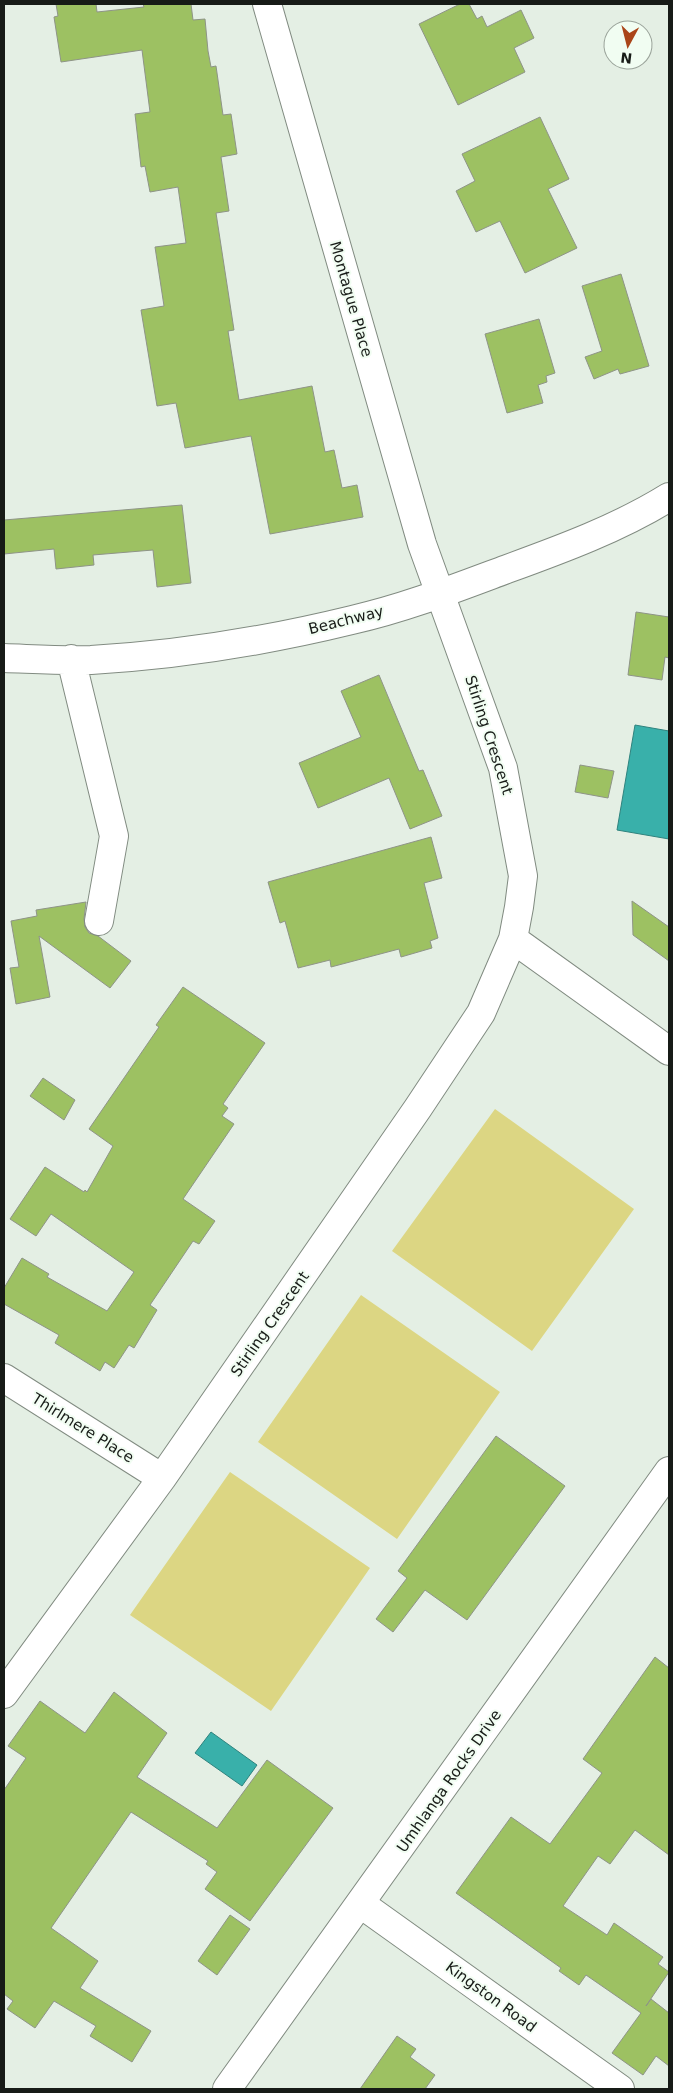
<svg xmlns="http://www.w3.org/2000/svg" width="673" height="2093" font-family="'DejaVu Sans',sans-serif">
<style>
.green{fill:#dcd683}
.water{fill:#39b0aa;stroke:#2f837e}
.building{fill:#9dc162;stroke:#8e9487}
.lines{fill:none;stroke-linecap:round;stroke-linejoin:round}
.minor-casing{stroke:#818b81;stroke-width:30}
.major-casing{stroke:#818b81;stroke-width:30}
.minor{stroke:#fff;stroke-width:28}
.major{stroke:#fff;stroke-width:28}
.labels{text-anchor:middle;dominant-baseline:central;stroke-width:4;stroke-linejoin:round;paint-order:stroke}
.street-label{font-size:15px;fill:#171b17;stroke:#f1fdf2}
</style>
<rect width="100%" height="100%" fill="#e4efe4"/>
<!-- green -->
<path class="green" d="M 495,1109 L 634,1209 L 532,1351 L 392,1251 Z
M 361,1295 L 500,1392 L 397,1539 L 258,1442 Z
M 230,1472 L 370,1568 L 271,1711 L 130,1615 Z"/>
<!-- water -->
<path class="water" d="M 635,725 L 669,731 L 669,839 L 617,830 Z
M 211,1732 L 257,1765 L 242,1786 L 195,1753 Z"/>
<!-- building -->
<path class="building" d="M 56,4 L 96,4 L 97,12 L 144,7 L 143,4 L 191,4 L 193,20 L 205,19 L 208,51 L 211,67 L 216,66 L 223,115 L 231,114 L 237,154 L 221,157 L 229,211 L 216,213 L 234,330 L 228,331 L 239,400 L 312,386 L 325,452 L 334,450 L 342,488 L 357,485 L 363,517 L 270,534 L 251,436 L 185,448 L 176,403 L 157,406 L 141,310 L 164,306 L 155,247 L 186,243 L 178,187 L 150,192 L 145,166 L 141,167 L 135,114 L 150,112 L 142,50 L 61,62 L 54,17 L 58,16 Z
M 460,4 L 469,4 L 477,19 L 482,16 L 487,27 L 521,10 L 534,38 L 514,48 L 525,72 L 458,105 L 419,24 Z
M 540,117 L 569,179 L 548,189 L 577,248 L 525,273 L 500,221 L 476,232 L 456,191 L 475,181 L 462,154 Z
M 621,274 L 649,366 L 620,374 L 618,369 L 594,379 L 585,357 L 602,351 L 582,286 Z
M 539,319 L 555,373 L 546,376 L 547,382 L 538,385 L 543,403 L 507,413 L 485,334 Z
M 182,505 L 191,583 L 157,587 L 153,550 L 93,555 L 94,565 L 56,569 L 54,549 L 4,554 L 4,520 Z
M 636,612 L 669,617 L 669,658 L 665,657 L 662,680 L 628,675 Z
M 379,675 L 419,771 L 423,770 L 442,816 L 410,829 L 389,778 L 318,808 L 299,763 L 361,737 L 341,691 Z
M 580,765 L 614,771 L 608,798 L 575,792 Z
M 431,837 L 442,878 L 424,883 L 438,938 L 430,941 L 432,948 L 401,957 L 399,949 L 331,967 L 330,960 L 298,968 L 285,921 L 280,923 L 268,882 Z
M 632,901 L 669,927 L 669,961 L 633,935 Z
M 86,902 L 84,919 L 85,927 L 89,933 L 98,936 L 131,961 L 110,988 L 39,936 L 50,997 L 16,1004 L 10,968 L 19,967 L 11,921 L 37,916 L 36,910 Z
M 183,987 L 265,1043 L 223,1104 L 228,1108 L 222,1116 L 234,1124 L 183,1199 L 215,1221 L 199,1244 L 193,1241 L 150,1305 L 157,1310 L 134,1348 L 129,1345 L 114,1368 L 105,1362 L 100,1371 L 55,1343 L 59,1335 L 4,1304 L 4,1288 L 22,1258 L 49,1274 L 47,1277 L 107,1311 L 134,1272 L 51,1214 L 36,1236 L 10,1219 L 45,1167 L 84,1192 L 85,1190 L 87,1192 L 113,1146 L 89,1129 L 159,1027 L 156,1025 Z
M 43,1078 L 75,1100 L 64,1120 L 30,1096 Z
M 496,1436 L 565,1486 L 467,1620 L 425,1590 L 393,1632 L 376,1619 L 407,1578 L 398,1571 Z
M 655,1657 L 669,1668 L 669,1855 L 635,1830 L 610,1864 L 598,1856 L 563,1906 L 607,1935 L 614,1923 L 663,1957 L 658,1964 L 669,1972 L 646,2006 L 651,1999 L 669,2013 L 669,2066 L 656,2056 L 643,2075 L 612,2053 L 641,2013 L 586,1975 L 579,1985 L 559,1971 L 561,1968 L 456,1893 L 511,1817 L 550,1844 L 602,1773 L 583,1759 Z
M 114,1692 L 167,1733 L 137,1777 L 217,1828 L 267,1760 L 333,1808 L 250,1921 L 205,1889 L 217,1872 L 206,1864 L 208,1861 L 131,1812 L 51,1928 L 98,1961 L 80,1988 L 151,2031 L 132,2062 L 90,2036 L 96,2026 L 54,2001 L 35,2028 L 7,2009 L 13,2001 L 4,1994 L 4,1790 L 26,1758 L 8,1746 L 40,1701 L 85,1733 Z
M 230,1915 L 250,1929 L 217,1975 L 198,1961 Z
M 397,2036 L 416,2049 L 410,2057 L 435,2075 L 425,2089 L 360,2089 Z"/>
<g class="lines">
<!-- minor casing -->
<g class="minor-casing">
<path id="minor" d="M 4,658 C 33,659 62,661 91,660 C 179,655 266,641 352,620 C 405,608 456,588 507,569 C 562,549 619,528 669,497
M 71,659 L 114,836 L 99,921
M 513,939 L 669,1051
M 4,1378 L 162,1478
M 4,1694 L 162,1478 L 418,1108 L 481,1013 L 513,939 L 519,907 L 523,876 L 503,768 L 422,544 L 267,4
M 361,1904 L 620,2089"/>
</g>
<!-- major casing -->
<g class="major-casing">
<path id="major" d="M 227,2089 L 669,1471"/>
</g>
<!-- minor -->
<use href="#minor" class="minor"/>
<!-- major -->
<use href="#major" class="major"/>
</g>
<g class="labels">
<!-- street labels -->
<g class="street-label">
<text transform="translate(351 299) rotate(74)">Montague Place</text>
<text transform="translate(346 620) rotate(-14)">Beachway</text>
<text transform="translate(489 735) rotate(72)">Stirling Crescent</text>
<text transform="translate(270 1324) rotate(-55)">Stirling Crescent</text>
<text transform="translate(83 1428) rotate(32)">Thirlmere Place</text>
<text transform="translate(449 1781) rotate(-55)">Umhlanga Rocks Drive</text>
<text transform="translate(491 1997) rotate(36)">Kingston Road</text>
</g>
</g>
<!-- border -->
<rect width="673" height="2093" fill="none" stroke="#171b17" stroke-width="10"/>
<!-- north arrow -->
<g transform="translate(628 45) rotate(187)"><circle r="24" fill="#f1fdf2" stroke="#9aa39a"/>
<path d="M0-4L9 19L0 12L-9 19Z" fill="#aa4519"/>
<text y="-8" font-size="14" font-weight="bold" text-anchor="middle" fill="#171b17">N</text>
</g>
</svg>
